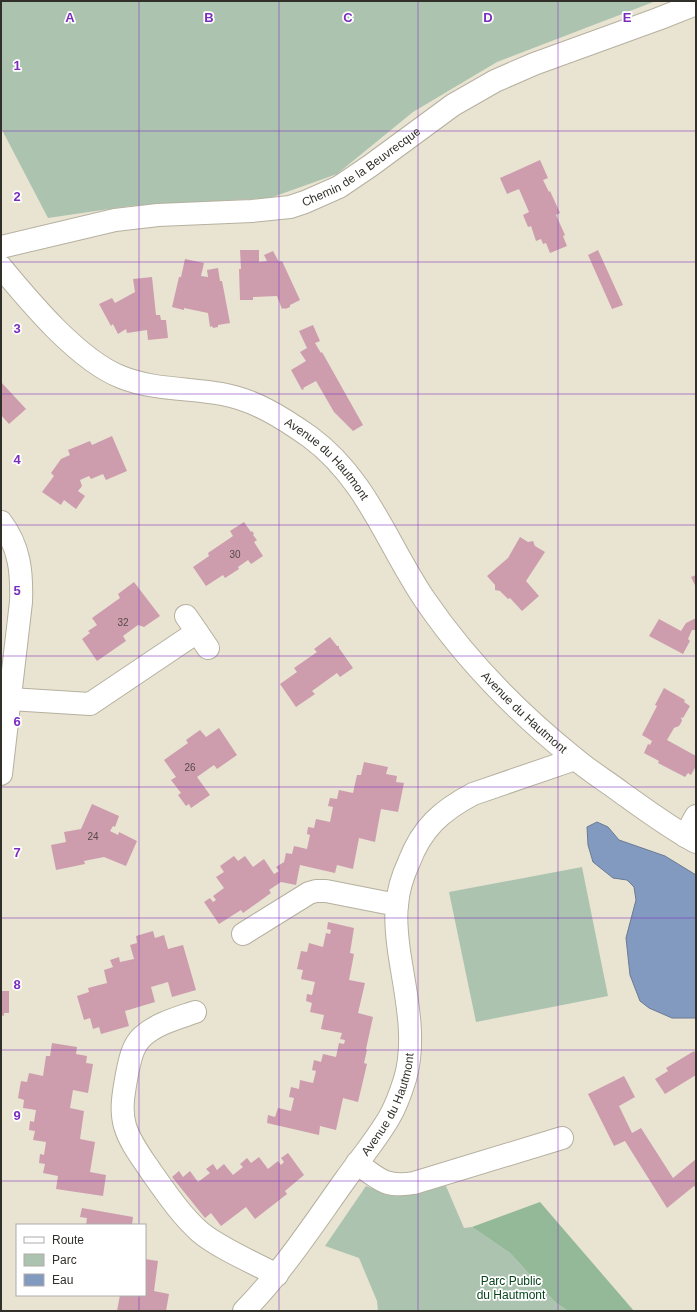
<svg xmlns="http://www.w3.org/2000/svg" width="697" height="1312" font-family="Arial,sans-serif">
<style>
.green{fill:#acc4af}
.forest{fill:#93b998}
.water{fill:#839ac0;stroke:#6a7a93}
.building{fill:#cd9dae}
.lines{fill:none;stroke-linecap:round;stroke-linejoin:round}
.minor-casing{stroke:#b5b09f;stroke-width:24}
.minor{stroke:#fff;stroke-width:22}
.grid{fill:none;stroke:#7b2cbf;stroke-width:1;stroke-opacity:0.55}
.labels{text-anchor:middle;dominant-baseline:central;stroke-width:3.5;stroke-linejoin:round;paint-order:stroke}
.number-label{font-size:10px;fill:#584a4a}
.street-label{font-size:12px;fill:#312f29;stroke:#fff}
.park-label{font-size:12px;fill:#06441b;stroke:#fff}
.grid-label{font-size:13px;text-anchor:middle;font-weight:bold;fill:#7b2cbf;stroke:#fff;stroke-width:3.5;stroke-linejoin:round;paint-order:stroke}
</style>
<rect width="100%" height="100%" fill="#e9e3d2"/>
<!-- green -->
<path class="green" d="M 1,1 L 656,1 L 497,62 L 413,112 L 337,174 L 270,198 L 130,206 L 48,218 L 1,128 Z
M 582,867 L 608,996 L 476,1022 L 449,892 Z
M 366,1186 L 389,1195 L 446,1186 L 464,1228 L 472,1227 L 510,1253 L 555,1302 L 568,1311 L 378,1311 L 377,1301 L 359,1258 L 325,1246 Z"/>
<!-- forest -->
<path class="forest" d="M 540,1202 L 634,1311 L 568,1311 L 555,1302 L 510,1253 L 472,1227 Z"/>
<!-- water -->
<path class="water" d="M 597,822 L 608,827 L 619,840 L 665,856 L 696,875 L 696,1018 L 672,1018 L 649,1008 L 640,1001 L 630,975 L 626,938 L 636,900 L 634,887 L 627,880 L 613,878 L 593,862 L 588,845 L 587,827 Z"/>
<!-- building -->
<path class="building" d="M 540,160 L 548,178 L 543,180 L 549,192 L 550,191 L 560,213 L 556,215 L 565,235 L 563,236 L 567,246 L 550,253 L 546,243 L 543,244 L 541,239 L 536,241 L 531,226 L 528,227 L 523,215 L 529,212 L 519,189 L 507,194 L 500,178 Z
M 240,250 L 259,250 L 259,262 L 267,261 L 264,255 L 273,251 L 279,262 L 282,261 L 300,300 L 290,305 L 290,307 L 285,309 L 284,308 L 282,309 L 277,296 L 253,297 L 253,300 L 240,300 L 239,269 L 241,269 Z
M 598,250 L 623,305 L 612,309 L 588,255 Z
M 185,259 L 204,263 L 201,276 L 208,277 L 207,270 L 218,268 L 220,281 L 222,281 L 230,323 L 218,325 L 218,327 L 213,328 L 212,326 L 210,327 L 208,313 L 184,308 L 184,310 L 172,307 L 179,277 L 181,277 Z
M 152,277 L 156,315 L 160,315 L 161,320 L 166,320 L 168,338 L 148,340 L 147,330 L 127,333 L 126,329 L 118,334 L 113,324 L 111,326 L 99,304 L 112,298 L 115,303 L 135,292 L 133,279 Z
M 313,325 L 320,341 L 315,343 L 321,353 L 322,352 L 363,425 L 353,431 L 334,412 L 316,381 L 303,388 L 304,389 L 302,390 L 291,370 L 306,361 L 300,352 L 307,348 L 299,331 Z
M 1,382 L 26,409 L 9,424 L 1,415 Z
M 112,436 L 127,471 L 106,480 L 103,474 L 91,479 L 89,476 L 80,480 L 82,486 L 78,491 L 85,496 L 76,509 L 64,500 L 61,505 L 42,492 L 54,476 L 51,473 L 61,459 L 70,455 L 68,450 L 90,441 L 92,445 Z
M 244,522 L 251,532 L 252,531 L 254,534 L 253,535 L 257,540 L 254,542 L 263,556 L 251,564 L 248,560 L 238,567 L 239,569 L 225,578 L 223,575 L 206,586 L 193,567 L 209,556 L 208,553 L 233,536 L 230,531 Z
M 520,537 L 528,542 L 533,541 L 535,546 L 545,552 L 526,581 L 539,596 L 522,611 L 510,598 L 508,599 L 500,591 L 495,590 L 495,585 L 487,576 L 508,558 Z
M 696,575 L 696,587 L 691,577 Z
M 134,582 L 160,616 L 144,627 L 138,625 L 123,636 L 126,641 L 97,661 L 82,639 L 90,633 L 88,631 L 97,625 L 92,618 L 120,598 L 118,594 Z
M 696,618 L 696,630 L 692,630 L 688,639 L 690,641 L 683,654 L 649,636 L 659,619 L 681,631 L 686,623 Z
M 330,637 L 337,646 L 339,646 L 339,648 L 353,668 L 340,677 L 337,673 L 312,691 L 315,694 L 296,707 L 280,684 L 297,672 L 294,668 L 317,652 L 314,649 Z
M 664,688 L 685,700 L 684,702 L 690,706 L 683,718 L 681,717 L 682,721 L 679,726 L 674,728 L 667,740 L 696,756 L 696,766 L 691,775 L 688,773 L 685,777 L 658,763 L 659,761 L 644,753 L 648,744 L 650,745 L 652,741 L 642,735 L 657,706 L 655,705 Z
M 219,728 L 237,755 L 217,769 L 214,765 L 197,777 L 210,795 L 191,808 L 189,804 L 186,806 L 178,795 L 181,793 L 171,780 L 176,777 L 164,760 L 188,743 L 186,740 L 200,730 L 206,737 Z
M 364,762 L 388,767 L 386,774 L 397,776 L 396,782 L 404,783 L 398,812 L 381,809 L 375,842 L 359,838 L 353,869 L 337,865 L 335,873 L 300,865 L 296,885 L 281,882 L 269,890 L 271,893 L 243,913 L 241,910 L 219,924 L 204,902 L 210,898 L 213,902 L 216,900 L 213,896 L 224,888 L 216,877 L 224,872 L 220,866 L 234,856 L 238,861 L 245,856 L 253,867 L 264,859 L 274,874 L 279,871 L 276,867 L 284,862 L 286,853 L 292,854 L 294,846 L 307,849 L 310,835 L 307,834 L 308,827 L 314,828 L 316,819 L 330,822 L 333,807 L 328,806 L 330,798 L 337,799 L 339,790 L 353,793 L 357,775 L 361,775 Z
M 92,804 L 119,816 L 115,827 L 113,826 L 110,831 L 118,835 L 119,832 L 137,841 L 126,866 L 104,857 L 84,861 L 85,864 L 56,870 L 51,845 L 66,842 L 64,832 L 81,829 Z
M 328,922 L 354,928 L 350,953 L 354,954 L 349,980 L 365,983 L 358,1013 L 373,1017 L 366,1049 L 367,1050 L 364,1063 L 367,1064 L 358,1102 L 343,1098 L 336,1130 L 320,1126 L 319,1135 L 267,1123 L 268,1115 L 275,1117 L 278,1108 L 291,1111 L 294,1098 L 289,1097 L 291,1087 L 299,1089 L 300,1080 L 313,1083 L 316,1071 L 312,1070 L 314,1060 L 321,1062 L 323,1054 L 336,1057 L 339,1043 L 344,1044 L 345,1040 L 340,1039 L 342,1033 L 321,1029 L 324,1015 L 310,1012 L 312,1003 L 306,1001 L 307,994 L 312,995 L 315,982 L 301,979 L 303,970 L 297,969 L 301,951 L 307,952 L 309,943 L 323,947 L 326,933 L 330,934 L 331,930 L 327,929 Z
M 153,931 L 155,938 L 164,935 L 168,949 L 183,945 L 196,990 L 172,997 L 168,982 L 151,987 L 155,1002 L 125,1011 L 129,1026 L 101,1034 L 99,1027 L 93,1029 L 90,1018 L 84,1020 L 77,996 L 89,992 L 88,988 L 107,983 L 104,970 L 113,967 L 110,960 L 119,957 L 120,962 L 134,959 L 130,945 L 137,943 L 136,936 Z
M 1,991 L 9,991 L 9,1013 L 4,1013 L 4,1016 L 1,1015 Z
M 52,1043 L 77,1047 L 76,1054 L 87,1056 L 86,1063 L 93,1064 L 88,1093 L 73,1090 L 70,1108 L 84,1111 L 80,1139 L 95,1142 L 90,1172 L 106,1175 L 103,1196 L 56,1189 L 58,1176 L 43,1173 L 45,1164 L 39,1163 L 40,1154 L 44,1155 L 46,1142 L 33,1140 L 35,1131 L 29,1130 L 30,1121 L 34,1122 L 36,1110 L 23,1108 L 24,1100 L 18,1098 L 21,1081 L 27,1082 L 29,1073 L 43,1076 L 46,1056 L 50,1056 Z
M 694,1051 L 696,1054 L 696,1075 L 665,1094 L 655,1079 L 668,1071 L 666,1068 Z
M 624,1076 L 635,1097 L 619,1106 L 632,1133 L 641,1128 L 673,1178 L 696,1159 L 696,1188 L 694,1186 L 667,1208 L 625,1141 L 614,1146 L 588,1094 Z
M 288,1153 L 304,1175 L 285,1191 L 287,1194 L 255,1219 L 246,1207 L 221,1226 L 211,1213 L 205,1218 L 172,1177 L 179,1171 L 183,1177 L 190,1171 L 198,1182 L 210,1173 L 206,1169 L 213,1164 L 217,1170 L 224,1164 L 233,1175 L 243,1167 L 240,1164 L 247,1158 L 251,1163 L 259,1157 L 268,1169 L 278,1161 L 281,1165 L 284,1162 L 281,1158 Z
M 82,1208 L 133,1217 L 132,1225 L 86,1225 L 87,1218 L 80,1217 Z
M 145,1259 L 158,1261 L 154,1291 L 169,1294 L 166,1311 L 117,1311 L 120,1295 L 145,1295 Z"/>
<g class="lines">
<!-- minor casing -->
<g class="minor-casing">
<g id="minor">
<path id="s1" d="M 1,247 L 115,220 L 158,215 L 252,211 L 290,207 L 305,202 L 339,187 L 370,166 L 453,105 L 495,81 L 534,64 L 658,19 L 696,4"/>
<path id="s2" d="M 1,267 C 30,302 78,360 121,377 C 153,390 189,388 222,394 C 255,400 283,418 310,437 C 367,479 387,544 425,600 C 466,660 517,712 573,757 C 588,770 606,781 622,793 C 646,810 670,828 696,842"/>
<path d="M 1,522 C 20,547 22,573 21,602 L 1,774"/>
<path d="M 186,616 L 197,632"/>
<path d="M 10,699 L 90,704 L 197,632 L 208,648"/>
<path d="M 685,836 L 696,816"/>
<path d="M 243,934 L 309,893 L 316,891 L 326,891 L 397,905"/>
<path d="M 195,1012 C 178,1018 158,1023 143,1036 C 132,1046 130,1060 127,1074 C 124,1091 120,1109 125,1126 C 130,1143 142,1158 152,1173 C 167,1194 181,1215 200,1232 C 219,1248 254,1263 277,1275"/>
<path d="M 357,1163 C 378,1179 386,1188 414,1183 L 562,1138"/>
<path id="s3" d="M 244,1311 C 283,1271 313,1225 345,1180 C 360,1159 376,1140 389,1118 C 396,1106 401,1092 405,1079 C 417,1038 405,992 399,951 C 397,936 395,920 397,905 C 398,891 403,875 409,862 C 422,828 441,811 473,794 L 575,759"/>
</g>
</g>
<!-- minor -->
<use href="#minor" class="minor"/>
</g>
<!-- grid -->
<path class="grid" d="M 139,1 L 139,1225M 279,1 L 279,1311M 418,1 L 418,1311M 558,1 L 558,1311M 1,131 L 696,131M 1,262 L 696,262M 1,394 L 696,394M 1,525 L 696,525M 1,656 L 696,656M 1,787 L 696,787M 1,918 L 696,918M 1,1050 L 696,1050M 1,1181 L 696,1181M 139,1295 L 139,1311"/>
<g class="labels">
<!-- number labels -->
<g class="number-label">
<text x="235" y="554">30</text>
<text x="123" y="622">32</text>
<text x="190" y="767">26</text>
<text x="93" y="836">24</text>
</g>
<!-- street labels -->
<g class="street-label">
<text stroke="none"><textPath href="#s1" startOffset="375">Chemin de la Beuvrecque</textPath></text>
<text stroke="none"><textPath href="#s2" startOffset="393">Avenue du Hautmont</textPath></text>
<text stroke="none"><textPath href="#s2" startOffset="717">Avenue du Hautmont</textPath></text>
<text stroke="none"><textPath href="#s3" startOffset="254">Avenue du Hautmont</textPath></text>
</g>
<!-- park labels -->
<g class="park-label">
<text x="511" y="1281">Parc Public<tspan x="511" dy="14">du Hautmont</tspan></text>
</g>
</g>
<g class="grid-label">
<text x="70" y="22">A</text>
<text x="209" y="22">B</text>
<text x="348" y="22">C</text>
<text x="488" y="22">D</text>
<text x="627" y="22">E</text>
<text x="17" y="70">1</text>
<text x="17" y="201">2</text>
<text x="17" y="333">3</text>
<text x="17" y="464">4</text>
<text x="17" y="595">5</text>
<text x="17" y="726">6</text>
<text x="17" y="857">7</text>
<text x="17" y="989">8</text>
<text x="17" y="1120">9</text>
</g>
<!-- border -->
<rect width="697" height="1312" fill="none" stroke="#312f29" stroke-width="4"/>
<!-- legend -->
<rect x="16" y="1224" width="130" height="72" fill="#ffffff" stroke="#adaca9"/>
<rect x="24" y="1237" width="20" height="6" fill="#ffffff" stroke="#adaca9"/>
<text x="52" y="1244" font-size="12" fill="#312f29">Route</text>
<rect x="24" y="1254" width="20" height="12" fill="#acc4af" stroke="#adaca9"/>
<text x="52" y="1264" font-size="12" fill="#312f29">Parc</text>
<rect x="24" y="1274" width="20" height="12" fill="#839ac0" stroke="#adaca9"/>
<text x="52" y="1284" font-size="12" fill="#312f29">Eau</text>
</svg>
